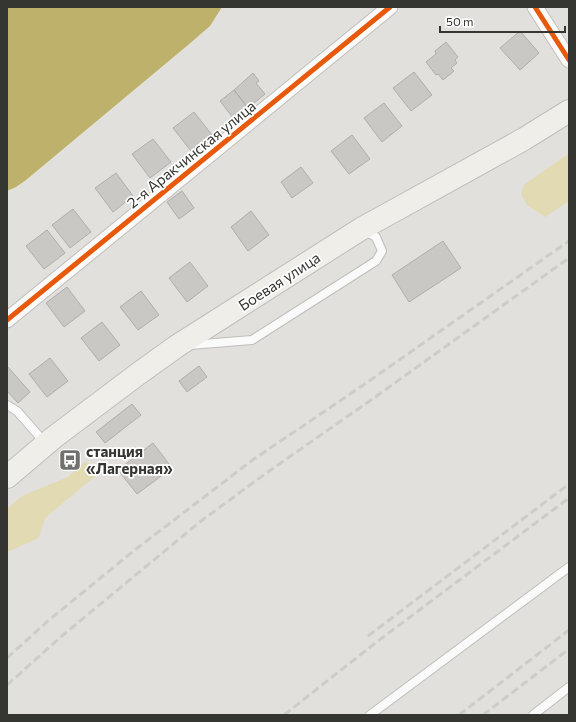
<svg xmlns="http://www.w3.org/2000/svg" width="576" height="722" font-family="Commissioner,sans-serif">
<style>
.green{fill:#e1dab2}
.water{fill:#bdb16b}
.building{fill:#c9c8c5;stroke:#afaeac}
.lines{fill:none;stroke-linecap:round;stroke-linejoin:round}
.service-casing{stroke:#bfbebb;stroke-width:10}
.minor-casing{stroke:#bfbebb;stroke-width:17}
.secondary-casing{stroke:#bfbebb;stroke-width:24}
.service{stroke:#fafafa;stroke-width:8}
.minor{stroke:#fafafa;stroke-width:15}
.secondary{stroke:#efeee9;stroke-width:22}
.rail{stroke:#cccccb;stroke-width:3;stroke-dasharray:8 4;stroke-linecap:butt}
.cycleway-casing{stroke:#fff;stroke-width:8}
.cycleway{stroke:#e8590c;stroke-width:5}
.labels{text-anchor:middle;dominant-baseline:central;stroke-width:3.5;stroke-linejoin:round;paint-order:stroke}
.street-label{font-size:15px;fill:#353532;stroke:#fff}
.poi-label{font-size:15px;font-weight:bold;fill:#353532;stroke:#fff;text-anchor:start}
</style>
<rect width="100%" height="100%" fill="#e1e0dc"/>
<!-- green -->
<path class="green" d="M 569,153 L 569,201 L 545,217 L 527,205 L 521,194 L 524,185 Z
M 86,461 L 98,474 L 45,518 L 39,538 L 7,552 L 7,509 L 22,496 L 68,477 Z"/>
<!-- water -->
<path class="water" d="M 7,7 L 222,7 L 210,26 L 188,45 L 26,180 L 16,187 L 7,191 Z"/>
<!-- building -->
<path class="building" d="M 520,31 L 539,53 L 520,70 L 500,48 Z
M 446,42 L 458,57 L 455,60 L 457,63 L 451,68 L 454,71 L 443,80 L 438,74 L 436,75 L 426,62 L 436,54 L 435,51 Z
M 414,72 L 432,95 L 411,111 L 393,88 Z
M 253,73 L 259,81 L 256,83 L 265,94 L 248,108 L 234,90 Z
M 234,90 L 248,108 L 234,119 L 220,101 Z
M 384,103 L 402,126 L 382,142 L 364,118 Z
M 194,112 L 212,135 L 191,151 L 173,128 Z
M 352,135 L 370,159 L 349,174 L 331,151 Z
M 153,139 L 171,162 L 150,178 L 132,154 Z
M 301,167 L 313,183 L 292,198 L 281,182 Z
M 116,173 L 133,196 L 113,212 L 95,188 Z
M 182,191 L 194,208 L 179,219 L 167,202 Z
M 73,209 L 91,232 L 70,248 L 52,225 Z
M 251,211 L 269,235 L 248,251 L 231,227 Z
M 47,230 L 65,253 L 44,269 L 26,246 Z
M 443,241 L 461,268 L 409,302 L 392,275 Z
M 190,262 L 208,286 L 187,302 L 169,278 Z
M 67,287 L 85,311 L 64,327 L 46,303 Z
M 141,291 L 159,315 L 138,330 L 120,307 Z
M 102,322 L 120,345 L 99,361 L 81,338 Z
M 50,358 L 68,381 L 47,397 L 29,374 Z
M 7,366 L 30,392 L 18,403 L 7,391 Z
M 199,366 L 207,377 L 187,392 L 179,381 Z
M 132,404 L 141,415 L 105,443 L 96,432 Z
M 153,443 L 172,468 L 137,494 L 118,470 Z"/>
<g class="lines">
<!-- service casing -->
<g class="service-casing">
<path id="service" d="M 190,345 L 252,340 L 376,261 L 382,251 L 376,237 L 363,230
M 7,405 L 17,411 L 46,444
M 370,715 L 569,567
M 533,715 L 569,687"/>
</g>
<!-- minor casing -->
<g class="minor-casing">
<path id="minor" d="M 535,7 L 569,60
M 7,320 L 390,7"/>
</g>
<!-- secondary casing -->
<g class="secondary-casing">
<path id="secondary" d="M 7,477 L 53,438 L 138,374 L 177,346 L 361,229 L 524,139 L 569,111"/>
</g>
<!-- service -->
<use href="#service" class="service"/>
<!-- minor -->
<use href="#minor" class="minor"/>
<!-- secondary -->
<use href="#secondary" class="secondary"/>
<!-- rail -->
<path class="rail" d="M 368,636 L 569,484
M 7,658 L 49,620 L 136,549 L 254,459 L 362,386 L 569,241
M 7,685 L 63,635 L 201,521 L 265,474 L 371,400 L 569,258
M 284,715 L 374,644 L 569,498
M 459,715 L 569,630
M 483,715 L 569,649"/>
<!-- cycleway casing -->
<g class="cycleway-casing">
<path id="cycleway" d="M 535,7 L 569,60
M 7,320 L 390,7"/>
</g>
<!-- cycleway -->
<use href="#cycleway" class="cycleway"/>
</g>
<!-- icons -->
<defs>
<g id="bus-square" transform="scale(1.15)"><rect x="-9" y="-9" width="18" height="18" rx="4" fill="#71716e" stroke="#fff"/><path d="M-5-6H5V4H4V6H2V4H-2V6H-4V4H-5ZM-3.5-4V0h7V-4ZM-3.5 1.2v1.5H-2V1.2ZM2 1.2v1.5H3.5V1.2Z" fill="#fff"/></g>
</defs>
<g fill-rule="evenodd">
<use href="#bus-square" x="70" y="460"/>
</g>
<g class="labels">
<!-- street labels -->
<g class="street-label">
<text transform="translate(191 154) rotate(-39)">2-я Аракчинская улица</text>
<text transform="translate(279 281) rotate(-33)">Боевая улица</text>
</g>
<!-- poi labels -->
<g class="poi-label">
<text x="86" y="451">станция<tspan x="86" dy="17">«Лагерная»</tspan></text>
</g>
</g>
<!-- border -->
<rect width="576" height="722" fill="none" stroke="#353532" stroke-width="16"/>
<!-- scale -->
<path d="M440 26v6h125v-6" fill="none" stroke="#353532" stroke-width="2"/>
<text x="446" y="26" font-size="12" fill="#353532" stroke="#ffffff" stroke-width="3" paint-order="stroke">50 m</text>
</svg>
